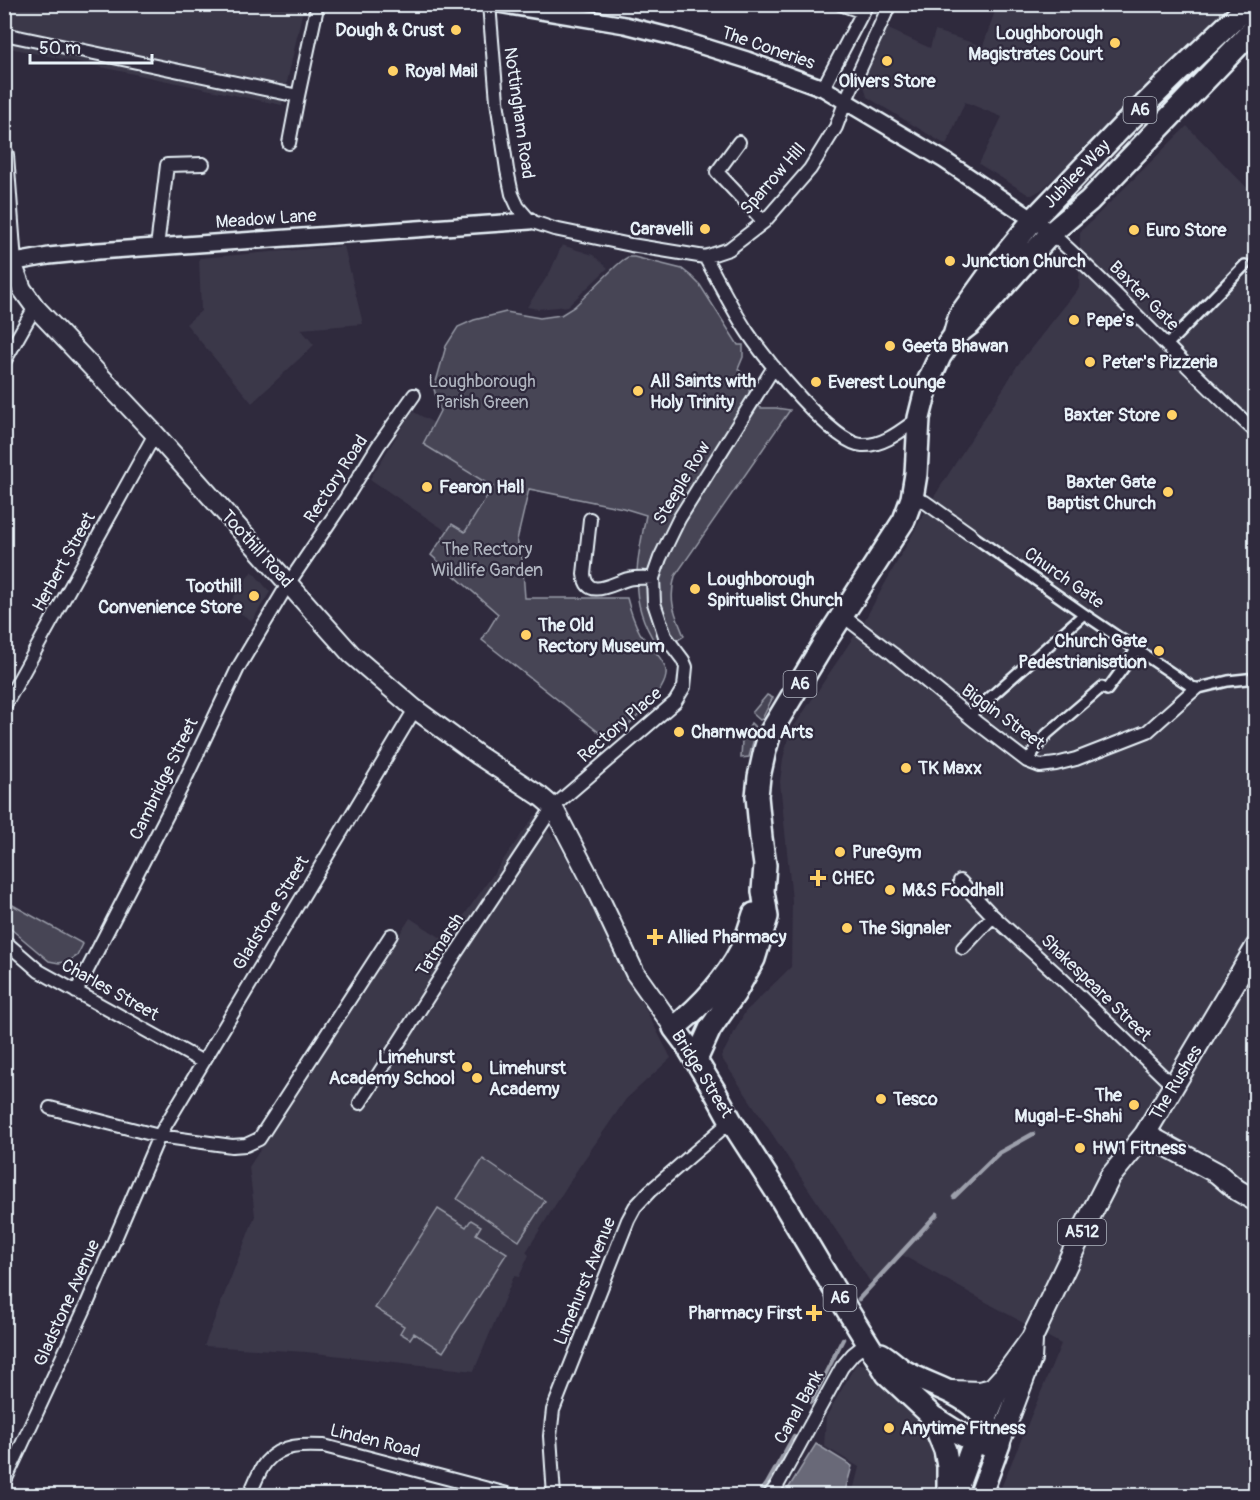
<svg xmlns="http://www.w3.org/2000/svg" width="1260" height="1500" font-family="Pangolin,sans-serif">
<style>
.built{fill:#3b3749}
.green{fill:#464455;stroke:#979aa6;stroke-width:1.5}
.water{fill:#696978;stroke:#9c9fab;stroke-width:1.5}
.lines{fill:none;stroke-linecap:round;stroke-linejoin:round}
.stream{stroke:#9c9fab;stroke-width:4.5}
.pedestrian-tunnel{stroke:#4b4859;stroke-width:9;stroke-dasharray:9 4.5;stroke-linecap:butt}
.pedestrian-casing{stroke:#e8f1f8;stroke-width:14}
.minor-casing{stroke:#e8f1f8;stroke-width:16}
.tertiary-casing{stroke:#e8f1f8;stroke-width:20}
.secondary-casing{stroke:#e8f1f8;stroke-width:22}
.primary-casing{stroke:#e8f1f8;stroke-width:24}
.trunk-casing{stroke:#e8f1f8;stroke-width:26}
.pedestrian{stroke:#2f2a3d;stroke-width:9}
.minor{stroke:#2f2a3d;stroke-width:12}
.tertiary{stroke:#2f2a3d;stroke-width:15}
.secondary{stroke:#2f2a3d;stroke-width:18}
.primary{stroke:#2f2a3d;stroke-width:20}
.trunk{stroke:#2f2a3d;stroke-width:21}
.poi-dot{fill:#ffd166;stroke:#2f2a3d;stroke-width:2}
.labels{text-anchor:middle;dominant-baseline:central;stroke-width:4.5;stroke-linejoin:round;paint-order:stroke}
.shield{fill:#2f2a3d;stroke:#b0b5c0;stroke-width:1.5}
.shield-label{font-size:16px;font-weight:bold;fill:#e8f1f8}
.poi-label{font-size:18px;font-weight:bold;fill:#e8f1f8;stroke:#2f2a3d;text-anchor:start}
.street-label{font-size:18px;fill:#e8f1f8;stroke:#2f2a3d}
.park-label{font-size:18px;fill:#afb4bf;stroke:#2f2a3d}
</style>
<rect width="100%" height="100%" fill="#2f2a3d"/>
<filter id="ink" filterUnits="userSpaceOnUse"><feTurbulence type="fractalNoise" baseFrequency=".0167" numOctaves="2"/><feDisplacementMap in="SourceGraphic" scale="12" xChannelSelector="R" yChannelSelector="G"/><feConvolveMatrix kernelMatrix="1 2 1 2 8 2 1 2 1" color-interpolation-filters="sRGB"/></filter>
<g filter="url(#ink)">
<!-- built -->
<path class="built" d="M 5,5 L 304,5 L 282,105 L 5,47 Z
M 997,5 L 1238,5 L 1152,87 L 1041,190 L 1032,195 L 1029,195 L 979,164 L 1002,117 L 965,102 L 946,145 L 867,97 L 864,86 L 867,70 L 874,50 L 884,27 L 930,48 L 935,31 L 983,46 Z
M 1187,126 L 1255,196 L 1255,1495 L 998,1495 L 1061,1344 L 902,1255 L 873,1286 L 721,1057 L 745,1012 L 791,967 L 792,901 L 780,782 L 783,759 L 789,734 L 864,621 L 930,503 L 1005,386 L 1017,366 L 1079,288 L 1080,232 Z
M 562,245 L 593,255 L 608,268 L 568,306 L 538,309 L 527,307 L 550,272 Z
M 344,246 L 363,324 L 301,329 L 314,345 L 252,403 L 186,324 L 201,311 L 199,258 Z
M 412,411 L 434,423 L 424,444 L 494,487 L 465,533 L 452,522 L 446,531 L 370,479 Z
M 252,571 L 270,592 L 252,621 L 228,605 Z
M 535,815 L 559,844 L 671,1058 L 626,1099 L 577,1170 L 526,1252 L 529,1255 L 519,1277 L 514,1276 L 474,1371 L 306,1352 L 204,1346 L 255,1216 L 249,1167 L 410,918 L 446,941 Z
M 856,1364 L 875,1365 L 932,1429 L 941,1455 L 941,1495 L 852,1495 L 859,1467 L 824,1446 L 826,1417 Z"/>
<!-- green -->
<path class="green" d="M 628,257 L 634,257 L 682,269 L 691,276 L 700,285 L 738,345 L 743,345 L 743,357 L 738,369 C 748,378 750,386 749,399 L 761,408 L 776,408 L 790,410 L 675,576 C 668,602 675,613 684,636 L 661,651 C 626,603 636,569 646,515 L 623,508 L 529,489 L 517,540 L 522,558 L 525,598 L 627,598 C 630,610 634,622 640,633 C 646,643 665,659 666,671 C 669,692 625,728 610,741 L 482,640 L 498,614 L 431,555 L 452,524 L 465,532 L 493,487 L 423,444 L 440,411 L 434,389 L 446,346 L 458,327 L 474,320 L 506,312 L 540,318 L 561,315 L 574,307 L 616,266 L 623,260 Z
M 767,695 L 773,698 L 772,699 L 762,719 L 760,720 L 752,713 Z
M 751,723 L 759,731 L 753,742 L 749,757 L 741,758 L 742,740 Z
M 9,903 L 83,944 L 77,956 L 69,961 L 59,963 L 49,961 L 5,924 L 5,911 Z
M 483,1159 L 545,1201 L 519,1241 L 457,1199 Z
M 438,1209 L 466,1227 L 471,1220 L 481,1226 L 476,1234 L 507,1253 L 443,1352 L 414,1333 L 410,1339 L 400,1333 L 404,1326 L 375,1308 Z"/>
<!-- water -->
<path class="water" d="M 816,1444 L 852,1466 L 844,1495 L 784,1495 Z"/>
<g class="lines">
<!-- stream -->
<path class="stream" d="M 954,1197 L 999,1153 L 1033,1134
M 859,1299 L 937,1214
M 811,1402 L 843,1339
M 758,1496 L 767,1484 L 794,1436"/>
<!-- pedestrian-tunnel -->
<path class="pedestrian-tunnel" d="M 1245,265 L 1256,254"/>
<!-- pedestrian casing -->
<g class="pedestrian-casing">
<path id="pedestrian" d="M 1166,346 L 1245,265
M 970,534 L 1084,614 L 1195,689 L 1228,681 L 1256,678
M 969,716 L 1084,614
M 1027,761 L 1047,734 L 1102,687 L 1107,690 L 1137,649"/>
</g>
<!-- minor casing -->
<g class="minor-casing">
<path id="minor" d="M 489,4 L 497,101 L 507,170 L 512,194 L 518,207 L 530,221 L 554,229 L 631,245 L 705,257 L 729,249 L 764,222 L 810,169 L 836,127 L 846,100 L 890,4
M 840,4 L 863,12
M 4,34 L 298,96 L 289,143
M 823,88 L 867,4
M 298,96 L 316,12
M 739,142 L 717,172 L 764,222
M 1051,233 C 1122,296 1185,368 1256,432
M 157,247 L 167,165 L 203,164
M 705,257 C 719,282 732,309 748,333 C 765,358 833,444 862,445 C 884,446 902,430 919,418
M 4,362 L 35,307
M 912,498 L 925,502 L 970,534
M 590,519 L 584,574 C 587,601 613,583 628,579 C 637,577 645,578 653,578
M 843,616 L 893,654 L 976,722 L 1027,761 L 1040,766 L 1056,764 L 1076,759 L 1148,731 L 1195,689
M 4,707 L 155,434
M 960,881 L 993,916 L 1061,978 L 1170,1083 L 1175,1086
M 4,943 L 9,945 L 39,971 L 203,1062
M 963,948 L 993,916
M 76,992 L 183,784 L 238,668 L 288,584 L 346,498 L 378,446 L 414,395
M 360,1103 L 456,953 L 553,807 L 675,702 L 684,687 L 686,667 L 683,660 L 665,636 L 654,603 L 653,578 L 660,558 L 679,519 L 774,367
M 50,1108 L 159,1136 L 232,1146 L 246,1145 L 259,1139 L 391,935
M 4,1483 L 87,1304 L 159,1136 L 415,709
M 249,1496 C 254,1485 259,1470 266,1462 C 281,1444 303,1445 324,1446 L 515,1496
M 554,1496 L 550,1436 L 553,1410 L 628,1220 L 635,1207 L 650,1191 L 731,1121
M 769,1496 L 778,1484 L 842,1367 L 853,1354 L 868,1342"/>
</g>
<!-- tertiary casing -->
<g class="tertiary-casing">
<path id="tertiary" d="M 498,4 L 625,25 L 673,37 L 747,60 L 823,88 L 944,160 L 1041,225
M 4,264 L 49,256 L 98,251 L 530,221"/>
</g>
<!-- secondary casing -->
<g class="secondary-casing">
<path id="secondary" d="M 4,155 L 12,263 L 22,289 L 35,307 L 155,434 L 351,654 L 415,709 L 478,755 L 540,796 L 553,807 L 593,884 L 635,973 L 674,1028"/>
</g>
<!-- primary casing -->
<g class="primary-casing">
<path id="primary" d="M 1145,1134 L 1217,1173 L 1237,1190 L 1256,1201
M 951,1391 L 980,1392 L 992,1389 L 1002,1378
M 985,1421 L 1004,1376 L 1032,1338 L 1087,1222 L 1110,1177 L 1145,1134 L 1256,947
M 999,1444 L 1031,1359 L 1032,1341"/>
</g>
<!-- trunk casing -->
<g class="trunk-casing">
<path id="trunk" d="M 957,334 L 970,324 L 1051,233 L 1089,201 L 1256,27
M 754,914 C 750,926 747,938 741,950 C 725,981 701,1006 674,1028 L 686,1044 L 714,1090 L 731,1121 L 778,1194 L 833,1287 L 887,1374 L 930,1414 L 945,1450 L 948,1466 L 948,1496
M 696,1060 L 710,1029 L 735,993 L 754,959 L 767,917 L 763,891 L 765,865 L 761,838 L 757,796 L 759,777 L 765,750 L 770,733 L 823,645 L 904,520 L 912,498 L 916,474 L 919,418 L 928,382 L 940,356 L 954,336 L 960,315 L 991,272 L 1034,219 L 1122,127 L 1176,74 L 1250,4
M 881,1354 C 890,1359 896,1366 904,1371 C 928,1385 955,1390 976,1409 C 986,1418 992,1433 999,1444
M 930,1415 C 949,1427 965,1439 987,1445
M 954,1496 L 974,1442 L 985,1421
M 980,1496 L 999,1444"/>
</g>
<!-- pedestrian -->
<use href="#pedestrian" class="pedestrian"/>
<!-- minor -->
<use href="#minor" class="minor"/>
<!-- tertiary -->
<use href="#tertiary" class="tertiary"/>
<!-- secondary -->
<use href="#secondary" class="secondary"/>
<!-- primary -->
<use href="#primary" class="primary"/>
<!-- trunk -->
<use href="#trunk" class="trunk"/>
</g>
</g>
<!-- markers -->
<g class="poi-dot">
<circle cx="456" cy="30" r="6"/>
<circle cx="1115" cy="43" r="6"/>
<circle cx="887" cy="61" r="6"/>
<circle cx="393" cy="71" r="6"/>
<circle cx="705" cy="229" r="6"/>
<circle cx="1134" cy="230" r="6"/>
<circle cx="950" cy="261" r="6"/>
<circle cx="1074" cy="320" r="6"/>
<circle cx="890" cy="346" r="6"/>
<circle cx="1090" cy="362" r="6"/>
<circle cx="816" cy="382" r="6"/>
<circle cx="638" cy="391" r="6"/>
<circle cx="1172" cy="415" r="6"/>
<circle cx="427" cy="487" r="6"/>
<circle cx="1168" cy="492" r="6"/>
<circle cx="695" cy="589" r="6"/>
<circle cx="254" cy="596" r="6"/>
<circle cx="526" cy="635" r="6"/>
<circle cx="1159" cy="651" r="6"/>
<circle cx="679" cy="732" r="6"/>
<circle cx="906" cy="768" r="6"/>
<circle cx="840" cy="852" r="6"/>
<path d="M815 869h6v6h6v6h-6v6h-6v-6h-6v-6h6z"/>
<circle cx="890" cy="890" r="6"/>
<circle cx="847" cy="928" r="6"/>
<path d="M652 928h6v6h6v6h-6v6h-6v-6h-6v-6h6z"/>
<circle cx="467" cy="1067" r="6"/>
<circle cx="477" cy="1078" r="6"/>
<circle cx="881" cy="1099" r="6"/>
<circle cx="1134" cy="1105" r="6"/>
<circle cx="1080" cy="1148" r="6"/>
<path d="M811 1304h6v6h6v6h-6v6h-6v-6h-6v-6h6z"/>
<circle cx="889" cy="1428" r="6"/>
</g>
<g class="labels">
<!-- shield labels -->
<g class="shield">
<rect x="1123.5" y="97" width="33" height="26" rx="4.5"/>
<rect x="783.5" y="671" width="33" height="26" rx="4.5"/>
<rect x="1058" y="1219" width="48" height="26" rx="4.5"/>
<rect x="823.5" y="1285" width="33" height="26" rx="4.5"/>
</g>
<g class="shield-label">
<text x="1140" y="110">A6</text>
<text x="800" y="684">A6</text>
<text x="1082" y="1232">A512</text>
<text x="840" y="1298">A6</text>
</g>
<!-- poi labels -->
<g class="poi-label">
<text x="444" y="30" text-anchor="end">Dough &amp; Crust</text>
<text x="1103" y="33" text-anchor="end">Loughborough<tspan x="1103" dy="21">Magistrates Court</tspan></text>
<text x="405" y="71">Royal Mail</text>
<text x="887" y="81" text-anchor="middle">Olivers Store</text>
<text x="693" y="229" text-anchor="end">Caravelli</text>
<text x="1146" y="230">Euro Store</text>
<text x="962" y="261">Junction Church</text>
<text x="1086" y="320">Pepe's</text>
<text x="902" y="346">Geeta Bhawan</text>
<text x="1102" y="362">Peter's Pizzeria</text>
<text x="650" y="381">All Saints with<tspan x="650" dy="21">Holy Trinity</tspan></text>
<text x="828" y="382">Everest Lounge</text>
<text x="1160" y="415" text-anchor="end">Baxter Store</text>
<text x="1156" y="482" text-anchor="end">Baxter Gate<tspan x="1156" dy="21">Baptist Church</tspan></text>
<text x="439" y="487">Fearon Hall</text>
<text x="707" y="579">Loughborough<tspan x="707" dy="21">Spiritualist Church</tspan></text>
<text x="242" y="586" text-anchor="end">Toothill<tspan x="242" dy="21">Convenience Store</tspan></text>
<text x="538" y="625">The Old<tspan x="538" dy="21">Rectory Museum</tspan></text>
<text x="1147" y="641" text-anchor="end">Church Gate<tspan x="1147" dy="21">Pedestrianisation</tspan></text>
<text x="691" y="732">Charnwood Arts</text>
<text x="918" y="768">TK Maxx</text>
<text x="852" y="852">PureGym</text>
<text x="832" y="878">CHEC</text>
<text x="902" y="890">M&amp;S Foodhall</text>
<text x="859" y="928">The Signaler</text>
<text x="667" y="937">Allied Pharmacy</text>
<text x="455" y="1057" text-anchor="end">Limehurst<tspan x="455" dy="21">Academy School</tspan></text>
<text x="489" y="1068">Limehurst<tspan x="489" dy="21">Academy</tspan></text>
<text x="1122" y="1095" text-anchor="end">The<tspan x="1122" dy="21">Mugal-E-Shahi</tspan></text>
<text x="893" y="1099">Tesco</text>
<text x="1092" y="1148">HW1 Fitness</text>
<text x="802" y="1313" text-anchor="end">Pharmacy First</text>
<text x="901" y="1428">Anytime Fitness</text>
</g>
<!-- street labels -->
<g class="street-label">
<text transform="translate(768 48) rotate(19)">The Coneries</text>
<text transform="translate(519 113) rotate(82)">Nottingham Road</text>
<text transform="translate(1077 174) rotate(-46)">Jubilee Way</text>
<text transform="translate(773 179) rotate(-49)">Sparrow Hill</text>
<text transform="translate(266 219) rotate(-4)">Meadow Lane</text>
<text transform="translate(1144 296) rotate(45)">Baxter Gate</text>
<text transform="translate(336 479) rotate(-57)">Rectory Road</text>
<text transform="translate(682 483) rotate(-59)">Steeple Row</text>
<text transform="translate(257 549) rotate(48)">Toothill Road</text>
<text transform="translate(64 562) rotate(-61)">Herbert Street</text>
<text transform="translate(1064 578) rotate(35)">Church Gate</text>
<text transform="translate(1003 717) rotate(36)">Biggin Street</text>
<text transform="translate(620 725) rotate(-41)">Rectory Place</text>
<text transform="translate(164 779) rotate(-64)">Cambridge Street</text>
<text transform="translate(271 913) rotate(-59)">Gladstone Street</text>
<text transform="translate(440 945) rotate(-57)">Tatmarsh</text>
<text transform="translate(1096 988) rotate(44)">Shakespeare Street</text>
<text transform="translate(110 990) rotate(29)">Charles Street</text>
<text transform="translate(702 1074) rotate(58)">Bridge Street</text>
<text transform="translate(1176 1083) rotate(-59)">The Rushes</text>
<text transform="translate(585 1281) rotate(-68)">Limehurst Avenue</text>
<text transform="translate(67 1303) rotate(-66)">Gladstone Avenue</text>
<text transform="translate(799 1407) rotate(-61)">Canal Bank</text>
<text transform="translate(375 1441) rotate(14)">Linden Road</text>
</g>
<!-- park labels -->
<g class="park-label">
<text x="482" y="381">Loughborough<tspan x="482" dy="21">Parish Green</tspan></text>
<text x="487" y="549">The Rectory<tspan x="487" dy="21">Wildlife Garden</tspan></text>
</g>
</g>
<!-- margin -->
<rect width="1260" height="1500" fill="none" stroke="#2f2a3d" stroke-width="24"/>
<rect x="12" y="12" width="1236" height="1476" fill="none" stroke="#e8f1f8" stroke-width="2" filter="url(#ink)"/>
<!-- scale -->
<path d="M30 54v9h122v-9" fill="none" stroke="#e8f1f8" stroke-width="3"/>
<text x="39" y="54" font-size="18" fill="#e8f1f8" stroke="#2f2a3d" stroke-width="4.5" paint-order="stroke">50 m</text>
</svg>
